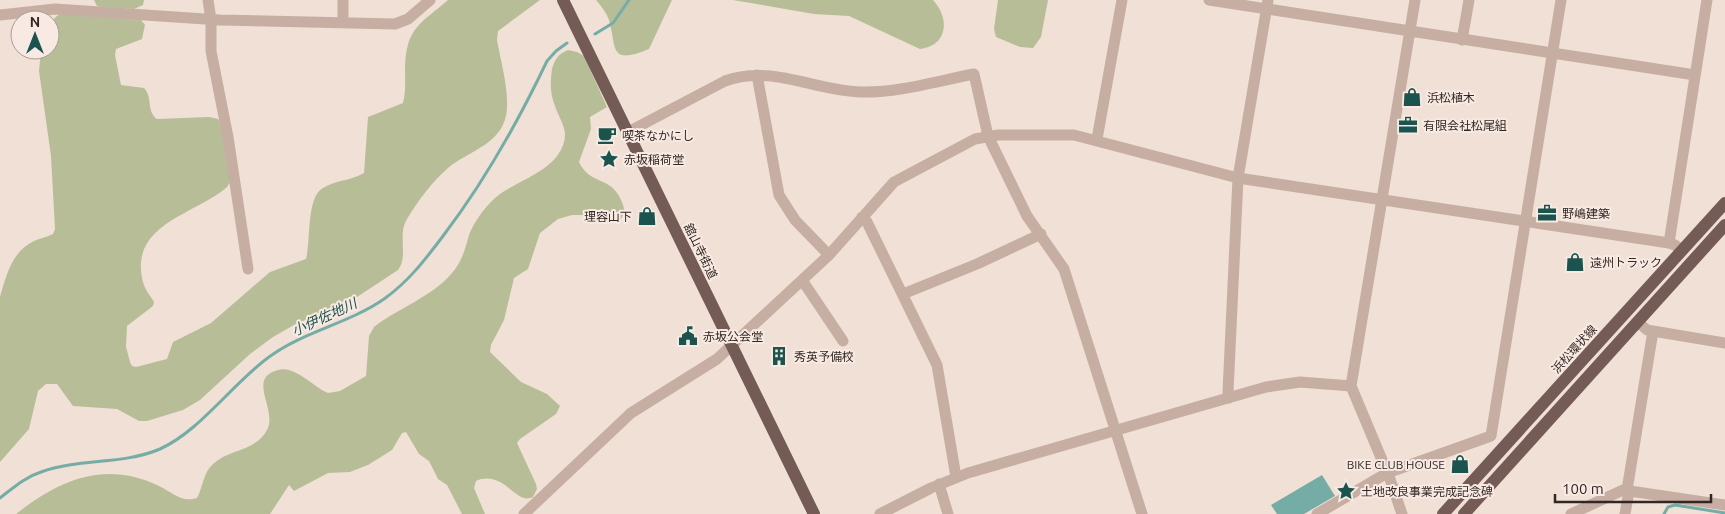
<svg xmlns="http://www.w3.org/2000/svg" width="1725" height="514" font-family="Ubuntu,'Noto Sans JP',sans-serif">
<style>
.green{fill:#b7be97}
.water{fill:#75aca6}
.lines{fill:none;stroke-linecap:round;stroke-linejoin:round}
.stream{stroke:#75aca6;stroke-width:3}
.minor{stroke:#c7aea3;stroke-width:11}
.major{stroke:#745b56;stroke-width:12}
.labels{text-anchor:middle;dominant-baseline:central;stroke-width:4;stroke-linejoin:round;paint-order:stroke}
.poi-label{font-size:12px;fill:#322725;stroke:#f8eae2;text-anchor:start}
.street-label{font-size:12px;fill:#322725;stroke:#f8eae2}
.water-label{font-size:14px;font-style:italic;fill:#1b534e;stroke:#f8eae2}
</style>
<rect width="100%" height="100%" fill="#f0e0d6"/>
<!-- green -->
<path class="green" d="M 94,0 L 144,0 L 143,5 L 134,9 L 102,7 L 97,6 Z
M 448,0 L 540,0 L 498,31 L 497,40 C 501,62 508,86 507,108 C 505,144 471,149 448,168 C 433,181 417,202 407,219 C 397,235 409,256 398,270 L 357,297 L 294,325 L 273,337 L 250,354 L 200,400 L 183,410 L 147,421 L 139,421 L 117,409 L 73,406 L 57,384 L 46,384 L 38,391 L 29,429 L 0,462 L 0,297 C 6,276 12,251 34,241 C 41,238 47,237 53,234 L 55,229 L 51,156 L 39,71 L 41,50 L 50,50 C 50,37 46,22 60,14 L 141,20 L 145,25 L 142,39 L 116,49 L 115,55 L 121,85 L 144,88 C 153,97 146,111 157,119 L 209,117 L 218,119 L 222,126 L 230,182 L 227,187 C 195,215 128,224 143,282 C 145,290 150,295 154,302 L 153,306 L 127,326 L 126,347 L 130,362 L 132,366 L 136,367 L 167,359 L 173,342 L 211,323 L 270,272 L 306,259 C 311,241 306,197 323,188 C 335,180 351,181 364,173 L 368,117 L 403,103 C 406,92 405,80 405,68 C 406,28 420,24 448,0 Z
M 596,0 L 672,0 L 649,49 C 608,66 617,47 609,20 C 606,12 601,6 596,0 Z
M 733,0 L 933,0 C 950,18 948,46 920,49 L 849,16 L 814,14 Z
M 998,0 L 1048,0 L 1041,37 L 1033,48 L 1020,47 L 996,37 L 994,29 Z
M 568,50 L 577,52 L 584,56 L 607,107 L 590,117 L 591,129 L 579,162 C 592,189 615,172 625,211 L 621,219 L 616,220 L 601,215 L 572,215 L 558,219 L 540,233 L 528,269 L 514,278 L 504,320 L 491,345 L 490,352 L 521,382 L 547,394 L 560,406 L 556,414 L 520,439 L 517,443 L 536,484 L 537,489 L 533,497 C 516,506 504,469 476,481 L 474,488 L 485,514 L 462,514 L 447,485 L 438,479 L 429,461 L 419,454 L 406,432 L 402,433 L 392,450 L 368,465 L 350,472 L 328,473 L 294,491 L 289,485 L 270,514 L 16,514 C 60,480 104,460 159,486 C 172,492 181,503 197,498 C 203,487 203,473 213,464 C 229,449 255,452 267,430 C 278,410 246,378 278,370 C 295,365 313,387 328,393 L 340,391 L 366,376 L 369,336 L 374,327 C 398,308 432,297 452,273 C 462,262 465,249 469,235 C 474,222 484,208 495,198 C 516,180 556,172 564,142 C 568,128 559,119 555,106 C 550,94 550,82 552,69 C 555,58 559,54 568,50 Z"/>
<!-- water -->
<path class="water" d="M 1322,475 L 1335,496 L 1304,514 L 1277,514 L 1271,505 Z"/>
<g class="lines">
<!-- stream -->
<path class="stream" d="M 595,34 L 613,23 L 629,0
M 0,498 C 13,488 25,477 41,472 C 79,458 123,465 160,449 C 200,431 233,383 269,357 C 304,331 348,324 384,299 C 408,282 425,260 443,236 C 485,181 517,124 547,61 L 556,51 L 567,43
M 1664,514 L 1668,507 L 1675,505 L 1725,513"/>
<!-- minor -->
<path class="minor" d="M 208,0 L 211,20 L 211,51 L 228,137 L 248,269
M 343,0 L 343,23
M 1209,0 L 1695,75
M 0,15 L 55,9 L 220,20 L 395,24 L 408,19 L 430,0
M 1462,40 L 1469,0
M 757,75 L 779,195 L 795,220 L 829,255
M 628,132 L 725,81 C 771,64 815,91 861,92 C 898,93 937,81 974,74 L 988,136 L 1027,216 L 1064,269 L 1142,514
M 1097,139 L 1122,0
M 862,217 L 867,222 L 937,365 L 956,477
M 1669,243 L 1707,0
M 802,280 L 843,341
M 903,294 L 977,264 L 1041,234
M 1638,322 L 1647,330 L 1725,343
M 1229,398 L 1228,392 L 1238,178 L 1268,0
M 939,484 L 948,514
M 1627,490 L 1653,331
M 524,514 L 631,413 L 717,359 L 829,255 L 894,182 L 975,139 L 998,135 L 1074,135 L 1238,178 L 1669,243 L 1675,245 L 1682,251
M 880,514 L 931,488 L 968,473 L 1266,387 L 1300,382 L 1351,386
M 1317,514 L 1387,473 L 1491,436 L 1561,0
M 1402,514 L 1390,479 L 1351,386 L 1415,0
M 1571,514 L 1623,490 L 1725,505
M 1625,514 L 1629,491"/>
<!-- major -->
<path class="major" d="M 563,0 L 814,514
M 1443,514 L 1725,203
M 1464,514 L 1725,225"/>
</g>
<!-- icons -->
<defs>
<g id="shop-bare" transform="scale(1.5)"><path d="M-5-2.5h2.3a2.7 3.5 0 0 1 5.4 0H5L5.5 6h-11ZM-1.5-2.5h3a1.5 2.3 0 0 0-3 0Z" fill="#1b534e" stroke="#f8eae2" stroke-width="2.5" paint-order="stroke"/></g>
<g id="office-bare" transform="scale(1.5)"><path d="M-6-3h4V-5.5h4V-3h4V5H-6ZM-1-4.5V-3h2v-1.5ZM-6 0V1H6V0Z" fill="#1b534e" stroke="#f8eae2" stroke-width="2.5" paint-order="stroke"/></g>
<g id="cafe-bare" transform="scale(1.5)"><path d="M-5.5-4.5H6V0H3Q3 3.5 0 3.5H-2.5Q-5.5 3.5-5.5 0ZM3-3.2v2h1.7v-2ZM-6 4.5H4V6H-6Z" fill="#1b534e" stroke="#f8eae2" stroke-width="2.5" paint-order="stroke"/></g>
<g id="sight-bare" transform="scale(1.5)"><path d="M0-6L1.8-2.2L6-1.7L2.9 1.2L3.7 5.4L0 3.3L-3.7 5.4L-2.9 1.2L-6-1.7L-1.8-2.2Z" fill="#1b534e" stroke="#f8eae2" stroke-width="2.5" paint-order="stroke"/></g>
<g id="civic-bare" transform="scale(1.5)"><path d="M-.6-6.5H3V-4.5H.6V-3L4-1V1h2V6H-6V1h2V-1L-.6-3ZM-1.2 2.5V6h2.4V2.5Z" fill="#1b534e" stroke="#f8eae2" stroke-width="2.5" paint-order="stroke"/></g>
<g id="building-bare" transform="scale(1.5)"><path d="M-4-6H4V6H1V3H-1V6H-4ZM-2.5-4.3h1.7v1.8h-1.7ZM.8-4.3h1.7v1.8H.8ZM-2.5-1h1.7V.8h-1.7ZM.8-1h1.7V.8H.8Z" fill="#1b534e" stroke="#f8eae2" stroke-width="2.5" paint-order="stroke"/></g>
</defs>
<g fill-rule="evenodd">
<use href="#shop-bare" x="1412" y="97"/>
<use href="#office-bare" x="1408" y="125"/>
<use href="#cafe-bare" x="607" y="135"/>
<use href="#sight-bare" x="609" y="159"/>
<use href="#office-bare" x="1547" y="213"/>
<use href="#shop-bare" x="647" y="216"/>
<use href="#shop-bare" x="1575" y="262"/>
<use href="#civic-bare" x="688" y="336"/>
<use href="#building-bare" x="779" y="356"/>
<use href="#shop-bare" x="1460" y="464"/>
<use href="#sight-bare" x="1346" y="491"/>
</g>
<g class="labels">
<!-- poi labels -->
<g class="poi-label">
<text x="1427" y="97">浜松植木</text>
<text x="1423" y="125">有限会社松尾組</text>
<text x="622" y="135">喫茶なかにし</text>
<text x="624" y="159">赤坂稲荷堂</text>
<text x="1562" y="213">野嶋建築</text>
<text x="632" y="216" text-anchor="end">理容山下</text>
<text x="1590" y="262">遠州トラック</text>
<text x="703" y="336">赤坂公会堂</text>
<text x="794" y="356">秀英予備校</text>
<text x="1445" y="464" text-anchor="end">BIKE CLUB HOUSE</text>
<text x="1361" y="491">土地改良事業完成記念碑</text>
</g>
<!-- street labels -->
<g class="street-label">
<text transform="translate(701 251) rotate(64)">舘山寺街道</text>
<text transform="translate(1574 349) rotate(-48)">浜松環状線</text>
</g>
<!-- water labels -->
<g class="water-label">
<text transform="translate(324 317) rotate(-25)">小伊佐地川</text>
</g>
</g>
<!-- north arrow -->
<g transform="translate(35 35)"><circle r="24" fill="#f8eae2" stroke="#a99c96"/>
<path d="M0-4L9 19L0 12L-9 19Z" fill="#1b534e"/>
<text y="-8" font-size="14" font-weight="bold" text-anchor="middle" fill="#322725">N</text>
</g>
<!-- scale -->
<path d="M1555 494v8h156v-8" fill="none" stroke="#322725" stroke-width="2.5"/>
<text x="1562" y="494" font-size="15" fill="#322725" stroke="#f8eae2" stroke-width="4" paint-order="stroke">100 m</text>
</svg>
